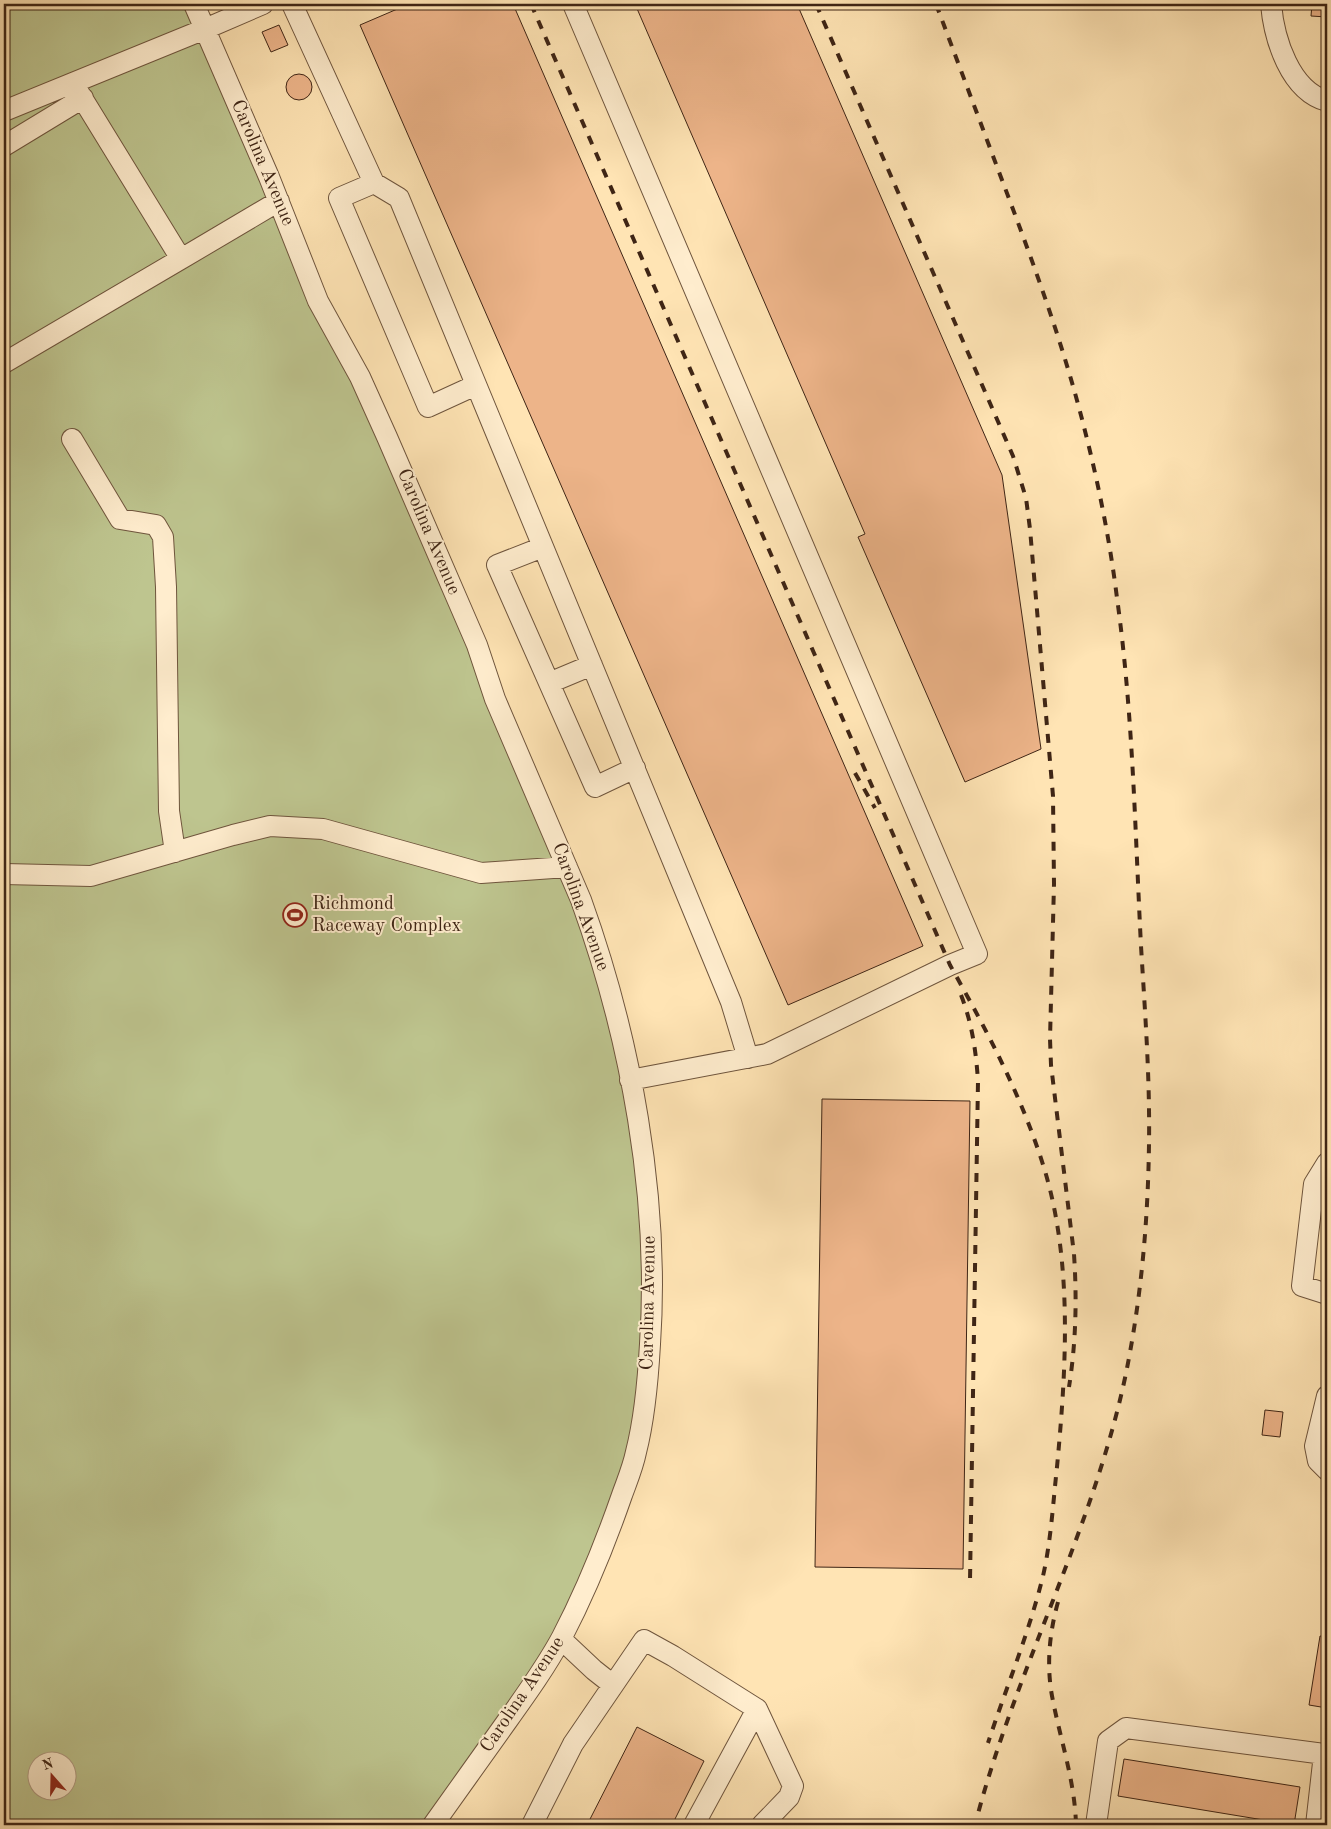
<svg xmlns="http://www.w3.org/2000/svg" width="1331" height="1829" font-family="'Old Standard TT',serif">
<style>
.green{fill:#bec58f;stroke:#7e7552;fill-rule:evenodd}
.building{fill:#edb489;stroke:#3f2515}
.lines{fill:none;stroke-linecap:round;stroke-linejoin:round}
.minor-casing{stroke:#6f553d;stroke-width:22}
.minor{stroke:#ffedce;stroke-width:20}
.rail{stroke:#3f2515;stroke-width:4;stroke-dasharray:9 9;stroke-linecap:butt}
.labels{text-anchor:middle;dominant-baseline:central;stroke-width:4;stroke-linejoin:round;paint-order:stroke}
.street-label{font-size:19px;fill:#3f2515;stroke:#ffedce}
.poi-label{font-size:19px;fill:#3f2515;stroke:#ffedce;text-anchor:start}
</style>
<rect width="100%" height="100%" fill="#ffe4b4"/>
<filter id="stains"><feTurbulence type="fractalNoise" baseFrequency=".004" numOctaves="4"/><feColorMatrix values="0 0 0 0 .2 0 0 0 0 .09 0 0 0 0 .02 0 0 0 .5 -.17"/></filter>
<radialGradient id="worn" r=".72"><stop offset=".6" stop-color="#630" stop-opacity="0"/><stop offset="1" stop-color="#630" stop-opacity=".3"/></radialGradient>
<!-- green -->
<path class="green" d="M 4,4 L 194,4 L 567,867 L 640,1133 L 649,1368 L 596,1567 L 433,1825 L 4,1825 ZM 38,1762 L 68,1762 L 68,1792 L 38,1792 Z"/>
<!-- building -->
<path class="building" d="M 409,4 L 513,4 L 923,946 L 788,1005 L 360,25 Z
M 635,4 L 797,4 L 1002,475 L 1041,749 L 965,782 L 858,537 L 865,534 Z
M 1312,4 L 1327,4 L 1327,17 L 1311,16 Z
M 279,25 L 288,45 L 271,52 L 262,32 Z
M286 87a13 13 0 1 1 26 0a13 13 0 1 1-26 0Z
M 822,1099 L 970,1101 L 963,1569 L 815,1567 Z
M 1265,1410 L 1283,1412 L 1280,1437 L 1262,1435 Z
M 1320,1636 L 1327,1637 L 1327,1708 L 1309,1705 Z
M 637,1727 L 704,1761 L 672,1825 L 587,1825 Z
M 1124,1759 L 1300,1787 L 1294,1825 L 1118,1796 Z"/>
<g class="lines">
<!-- minor casing -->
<g class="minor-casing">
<path id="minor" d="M 194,4 L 269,177 L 318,301 L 360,377 L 387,437 L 477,645 L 495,699 L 581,900 C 631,1039 660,1197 650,1344 C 648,1380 645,1417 636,1452 C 633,1467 627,1481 622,1495 C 605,1544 586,1591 562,1637 C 546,1667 525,1696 505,1724 C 481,1758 457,1791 433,1825
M 292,4 L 374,183 L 399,198 L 731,1002 L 748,1058
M 573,4 L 977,954 L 950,965 L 767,1054 L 630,1080
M 1271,4 C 1274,39 1290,91 1327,101
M 73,83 L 181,259 L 279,201
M 4,111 L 205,29 L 263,4
M 4,146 L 83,98
M 374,183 L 339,198 L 428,407 L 476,385
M 4,363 L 181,259
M 72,439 L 120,519 L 156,525 L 163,537 L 166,587 L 169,811 L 175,852
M 543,547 L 497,565 L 595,787 L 635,768
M 549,683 L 592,665
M 4,874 L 91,876 L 233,835 L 270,826 L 323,829 L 481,873 L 567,867
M 1327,1163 L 1314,1184 L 1302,1286 L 1327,1294
M 1327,1396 L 1315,1446 L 1318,1461 L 1327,1470
M 561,1639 L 594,1670 L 613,1685
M 532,1825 L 573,1744 L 644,1640 L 673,1656 L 757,1709 L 793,1786 L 789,1797 L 762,1825
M 694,1825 L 757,1709
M 1096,1825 L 1108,1741 L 1126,1728 L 1324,1754 L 1316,1825"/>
</g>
<!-- minor -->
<use href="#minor" class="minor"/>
<!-- rail -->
<path class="rail" d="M 531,4 L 950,965 C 988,1033 1022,1096 1045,1171 C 1073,1266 1066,1370 1057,1467 C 1053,1503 1051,1541 1043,1576 C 1029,1633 1006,1688 988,1743
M 816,4 L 1013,456 L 1026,498 L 1030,529 L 1053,796 L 1054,884 L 1050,1039 L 1051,1065 L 1074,1254 C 1077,1299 1076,1343 1069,1387
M 936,4 C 957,60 978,116 999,172 C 1031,257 1063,342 1085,431 C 1099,486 1110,542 1117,598 C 1133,713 1135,830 1141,946 C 1145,1012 1150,1078 1149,1144 C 1148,1222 1141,1301 1125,1378 C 1092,1532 1014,1673 975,1825
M 855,773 L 875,808
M 961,995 C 972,1023 976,1051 978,1081 L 970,1581
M 1058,1602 C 1049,1634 1046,1668 1053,1701 C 1061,1742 1075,1782 1076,1825"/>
</g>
<!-- icons -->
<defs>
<g id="stadium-ring" transform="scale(1.25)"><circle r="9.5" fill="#ffedce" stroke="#8f2418" stroke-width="1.5"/><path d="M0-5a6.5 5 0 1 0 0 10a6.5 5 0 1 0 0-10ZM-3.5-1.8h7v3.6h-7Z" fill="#8f2418"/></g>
</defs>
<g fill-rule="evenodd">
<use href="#stadium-ring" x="295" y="915"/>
</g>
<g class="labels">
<!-- street labels -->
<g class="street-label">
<text transform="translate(262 163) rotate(67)">Carolina Avenue</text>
<text transform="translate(428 532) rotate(67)">Carolina Avenue</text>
<text transform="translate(580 907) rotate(70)">Carolina Avenue</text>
<text transform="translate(649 1303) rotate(-89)">Carolina Avenue</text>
<text transform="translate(523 1695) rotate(-56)">Carolina Avenue</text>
</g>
<!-- poi labels -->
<g class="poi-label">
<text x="312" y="904">Richmond<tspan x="312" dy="22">Raceway Complex</tspan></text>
</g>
</g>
<!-- margin -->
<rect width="1331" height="1829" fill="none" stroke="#ffe4b4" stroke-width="20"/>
<rect x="5" y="5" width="1321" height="1819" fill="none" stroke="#3f2515" stroke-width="2.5"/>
<rect x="10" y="10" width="1311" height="1809" fill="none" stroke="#3f2515"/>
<!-- north arrow -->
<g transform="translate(52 1776) rotate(340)"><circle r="24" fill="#ffedce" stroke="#b29d84"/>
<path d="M0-4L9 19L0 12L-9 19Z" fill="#8f2418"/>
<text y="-8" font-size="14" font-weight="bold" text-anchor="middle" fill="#3f2515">N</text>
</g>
<rect width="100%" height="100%" filter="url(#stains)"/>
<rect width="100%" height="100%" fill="url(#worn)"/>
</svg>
